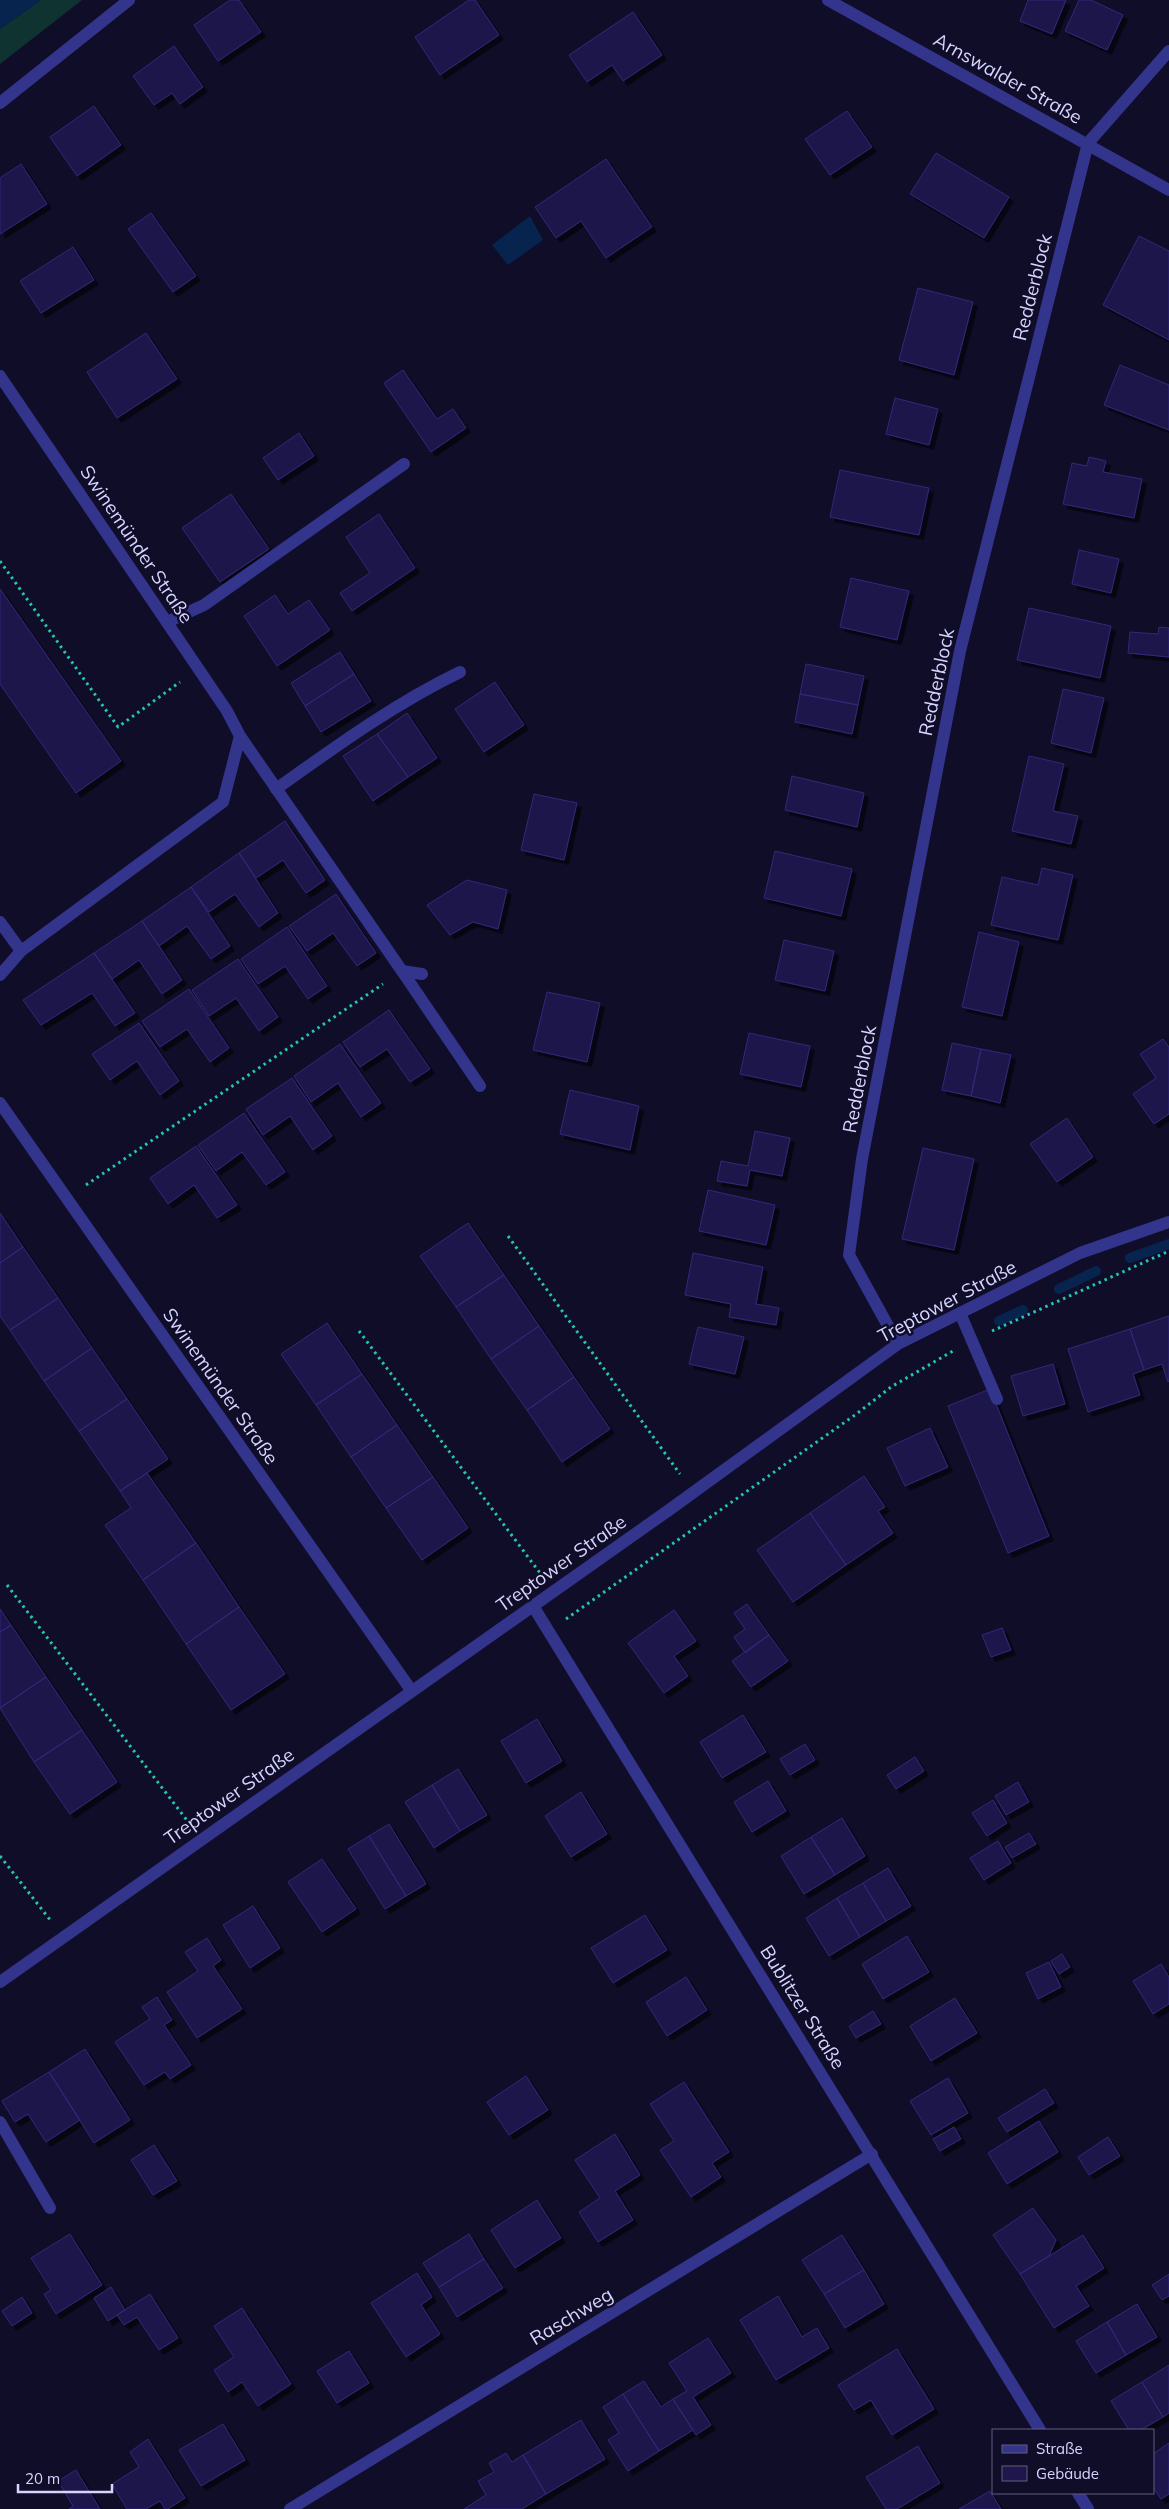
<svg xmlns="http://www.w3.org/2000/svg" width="1169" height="2509" font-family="Mulish,sans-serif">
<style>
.green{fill:#0f3330}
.water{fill:#07244e}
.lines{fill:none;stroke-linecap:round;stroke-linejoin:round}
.stream{stroke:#07244e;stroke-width:10}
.building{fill:#1f174b;stroke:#33277a;filter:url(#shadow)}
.path{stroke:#23c5b4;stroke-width:3;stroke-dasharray:2.5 4;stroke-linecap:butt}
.lane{stroke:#33348c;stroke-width:12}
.street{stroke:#33348c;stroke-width:12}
.labels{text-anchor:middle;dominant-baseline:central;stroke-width:5;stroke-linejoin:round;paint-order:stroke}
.street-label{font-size:19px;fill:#d7d5ff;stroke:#100d29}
</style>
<defs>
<filter id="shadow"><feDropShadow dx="4.5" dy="4.5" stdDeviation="0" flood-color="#0009"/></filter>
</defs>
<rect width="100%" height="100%" fill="#100d29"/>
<!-- green -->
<path class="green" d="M 41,0 L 82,0 L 0,64 L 0,29 Z"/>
<!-- water -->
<path class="water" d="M 0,0 L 41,0 L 0,29 Z
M 530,216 L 543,240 L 508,265 L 492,245 Z"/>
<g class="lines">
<!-- stream -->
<path class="stream" d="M 1130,1258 L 1169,1244
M 1059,1289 L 1096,1271
M 999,1321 L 1023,1310"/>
</g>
<!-- building -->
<path class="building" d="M 230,0 L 239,0 L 261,32 L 218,61 L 194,25 Z
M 469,0 L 475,0 L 499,35 L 440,75 L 415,37 Z
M 1028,0 L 1066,0 L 1052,34 L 1020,21 Z
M 1079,0 L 1091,0 L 1123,15 L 1107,50 L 1065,31 Z
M 633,12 L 662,55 L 623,81 L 612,65 L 587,82 L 569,55 Z
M 174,46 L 203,87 L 180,104 L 172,93 L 154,105 L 133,76 Z
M 94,106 L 121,145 L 77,176 L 50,137 Z
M 847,111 L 872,147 L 830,175 L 805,139 Z
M 936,153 L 1009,197 L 984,238 L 910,194 Z
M 606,159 L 652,227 L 606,258 L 581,221 L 556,238 L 535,207 Z
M 21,164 L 47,204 L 0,234 L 0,178 Z
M 151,213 L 196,276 L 173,292 L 128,229 Z
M 1139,236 L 1169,251 L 1169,340 L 1103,305 Z
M 73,247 L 94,280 L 41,313 L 20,281 Z
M 918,288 L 973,302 L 954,375 L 899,360 Z
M 146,333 L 177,379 L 117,418 L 87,372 Z
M 1120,365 L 1169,385 L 1169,430 L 1104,405 Z
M 403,370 L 437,419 L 453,409 L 466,428 L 431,452 L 384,383 Z
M 895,398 L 938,409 L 929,445 L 886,434 Z
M 299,433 L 314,456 L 278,480 L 263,458 Z
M 1089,457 L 1106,461 L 1103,472 L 1142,479 L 1134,518 L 1063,504 L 1072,463 L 1087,466 Z
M 840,470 L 929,488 L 919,535 L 830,517 Z
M 231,494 L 269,549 L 220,582 L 182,528 Z
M 379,514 L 415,568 L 352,611 L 340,593 L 370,573 L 346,537 Z
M 1079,550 L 1119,559 L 1111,593 L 1072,584 Z
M 851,578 L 909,591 L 897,640 L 840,627 Z
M 0,589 L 121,761 L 76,793 L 0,684 Z
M 275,595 L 288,614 L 309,600 L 330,630 L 277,666 L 244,616 Z
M 1029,608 L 1111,626 L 1100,678 L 1017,660 Z
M 1159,627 L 1169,628 L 1169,657 L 1128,653 L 1130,632 L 1158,634 Z
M 340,652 L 354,674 L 305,706 L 291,683 Z
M 806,664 L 864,676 L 858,705 L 800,694 Z
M 354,674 L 371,701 L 321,732 L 305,706 Z
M 495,682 L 524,725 L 484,752 L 455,709 Z
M 1063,689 L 1104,698 L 1091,753 L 1051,743 Z
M 800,694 L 858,705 L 852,734 L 795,722 Z
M 407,713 L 437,758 L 408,777 L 377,734 Z
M 377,734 L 408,777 L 373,801 L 343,756 Z
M 1029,756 L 1064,764 L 1053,811 L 1078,816 L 1071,844 L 1012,831 Z
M 792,776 L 864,793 L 857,827 L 785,810 Z
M 534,794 L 577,803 L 564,860 L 521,850 Z
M 285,821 L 325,880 L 306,893 L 283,860 L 256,878 L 239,853 Z
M 775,851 L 852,869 L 841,916 L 764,898 Z
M 239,853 L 278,913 L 259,927 L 235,894 L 209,912 L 191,887 Z
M 1042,868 L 1073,875 L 1058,940 L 991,925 L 1002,877 L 1038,885 Z
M 467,880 L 507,890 L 498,929 L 473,922 L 450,935 L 427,905 Z
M 191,887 L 230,946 L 211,959 L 187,926 L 159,946 L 142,921 Z
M 336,894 L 376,953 L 357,966 L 333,933 L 307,951 L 289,926 Z
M 142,921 L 182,980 L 162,994 L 139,960 L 112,979 L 94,953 Z
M 287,927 L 327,986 L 308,999 L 285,966 L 258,984 L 241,959 Z
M 979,932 L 1019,942 L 1002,1016 L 962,1007 Z
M 784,940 L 834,951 L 825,991 L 775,980 Z
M 94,953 L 135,1013 L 115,1026 L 92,993 L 41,1025 L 23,1000 Z
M 238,959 L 278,1017 L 259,1031 L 236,998 L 209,1016 L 192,990 Z
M 189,989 L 229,1048 L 210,1062 L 187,1029 L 160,1047 L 142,1021 Z
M 547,992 L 600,1003 L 587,1062 L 533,1050 Z
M 389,1010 L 430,1069 L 410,1082 L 387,1049 L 360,1067 L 343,1042 Z
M 139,1023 L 179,1081 L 160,1095 L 137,1061 L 110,1080 L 92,1054 Z
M 749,1033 L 810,1046 L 801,1087 L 740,1074 Z
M 1163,1039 L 1169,1047 L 1169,1114 L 1154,1124 L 1133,1094 L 1156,1078 L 1140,1054 Z
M 952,1043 L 981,1049 L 971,1096 L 942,1090 Z
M 340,1044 L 381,1103 L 361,1117 L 338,1083 L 311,1102 L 294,1076 Z
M 981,1049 L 1011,1055 L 1000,1103 L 971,1096 Z
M 292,1078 L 332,1136 L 313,1150 L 290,1116 L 263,1135 L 246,1109 Z
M 570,1090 L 639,1106 L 630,1150 L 560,1134 Z
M 244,1113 L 285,1172 L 266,1185 L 242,1152 L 216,1171 L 198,1145 Z
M 1067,1118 L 1093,1157 L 1057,1182 L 1030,1144 Z
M 755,1131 L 790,1138 L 782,1176 L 750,1170 L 747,1186 L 717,1181 L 721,1161 L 748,1166 Z
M 196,1146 L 237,1205 L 217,1218 L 194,1185 L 168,1204 L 150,1178 Z
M 923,1148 L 974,1159 L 954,1250 L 902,1239 Z
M 708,1190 L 775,1205 L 766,1245 L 699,1231 Z
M 0,1213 L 23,1247 L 0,1263 Z
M 468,1223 L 504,1275 L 456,1307 L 420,1256 Z
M 23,1247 L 58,1298 L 10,1330 L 0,1316 L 0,1263 Z
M 693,1253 L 763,1267 L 756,1304 L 779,1308 L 776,1325 L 729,1317 L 731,1304 L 685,1295 Z
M 504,1275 L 539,1326 L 491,1359 L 456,1307 Z
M 58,1298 L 92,1348 L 44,1381 L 10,1330 Z
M 1169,1316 L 1169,1381 L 1168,1382 L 1162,1364 L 1144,1370 L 1130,1329 Z
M 327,1323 L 362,1374 L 316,1405 L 281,1354 Z
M 539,1326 L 574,1377 L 527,1410 L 491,1359 Z
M 698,1327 L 744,1337 L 735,1374 L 689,1364 Z
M 1130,1329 L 1144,1370 L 1133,1374 L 1140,1395 L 1088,1412 L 1068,1349 Z
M 92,1348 L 127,1399 L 79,1431 L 44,1381 Z
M 1053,1364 L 1065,1404 L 1023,1416 L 1011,1376 Z
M 362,1374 L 397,1425 L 351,1457 L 316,1405 Z
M 574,1377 L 610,1429 L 562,1462 L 527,1410 Z
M 990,1389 L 1049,1536 L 1008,1553 L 948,1406 Z
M 127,1399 L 168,1459 L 120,1491 L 79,1431 Z
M 397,1425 L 433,1477 L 386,1508 L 351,1457 Z
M 930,1428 L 948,1467 L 905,1486 L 887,1448 Z
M 147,1473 L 196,1543 L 143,1580 L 105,1525 L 131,1508 L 120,1491 Z
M 864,1476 L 885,1507 L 878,1511 L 893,1533 L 846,1565 L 810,1513 Z
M 433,1477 L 468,1528 L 422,1560 L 386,1508 Z
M 810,1513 L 846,1565 L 793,1602 L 757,1550 Z
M 196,1543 L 239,1607 L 186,1644 L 143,1580 Z
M 747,1604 L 769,1635 L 745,1653 L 734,1637 L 745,1629 L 734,1613 Z
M 239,1607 L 285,1674 L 231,1710 L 186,1644 Z
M 0,1609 L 11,1625 L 0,1632 Z
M 674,1610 L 696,1641 L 674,1656 L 688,1676 L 664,1693 L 628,1643 Z
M 11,1625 L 46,1677 L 0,1708 L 0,1632 Z
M 1002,1628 L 1011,1650 L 991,1657 L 982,1635 Z
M 769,1635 L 788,1661 L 751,1687 L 732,1661 Z
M 46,1677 L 82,1730 L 34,1762 L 0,1708 Z
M 743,1715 L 766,1752 L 722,1778 L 700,1742 Z
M 537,1719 L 562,1761 L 526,1783 L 501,1741 Z
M 82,1730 L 117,1782 L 70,1814 L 34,1762 Z
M 805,1744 L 815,1760 L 790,1775 L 780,1759 Z
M 915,1757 L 924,1771 L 896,1789 L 887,1775 Z
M 458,1769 L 487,1815 L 460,1831 L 432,1785 Z
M 768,1781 L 786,1811 L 752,1832 L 734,1802 Z
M 1018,1782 L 1029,1802 L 1006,1815 L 995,1796 Z
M 432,1785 L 460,1831 L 434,1848 L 405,1802 Z
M 581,1792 L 607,1834 L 571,1857 L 545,1816 Z
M 993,1800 L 1007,1823 L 987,1836 L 972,1813 Z
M 842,1818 L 865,1856 L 835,1875 L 811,1837 Z
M 389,1824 L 426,1884 L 406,1896 L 369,1836 Z
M 1029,1833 L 1036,1844 L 1012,1858 L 1005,1847 Z
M 369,1836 L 406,1896 L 385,1909 L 348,1849 Z
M 811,1837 L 835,1875 L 804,1894 L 781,1856 Z
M 998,1841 L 1011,1863 L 984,1880 L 970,1858 Z
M 322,1859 L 356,1909 L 322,1932 L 288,1882 Z
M 888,1868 L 911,1906 L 886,1921 L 863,1883 Z
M 863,1883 L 886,1921 L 860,1937 L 837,1898 Z
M 837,1898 L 860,1937 L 829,1956 L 806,1918 Z
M 253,1906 L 280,1948 L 250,1968 L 223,1925 Z
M 645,1915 L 667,1950 L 613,1983 L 591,1948 Z
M 907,1936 L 929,1972 L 883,1999 L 862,1964 Z
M 207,1938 L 221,1960 L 213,1966 L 242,2009 L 197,2038 L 167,1992 L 198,1971 L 185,1952 Z
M 1062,1954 L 1070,1967 L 1059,1974 L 1051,1961 Z
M 1049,1962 L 1061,1987 L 1038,1999 L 1026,1973 Z
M 1161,1964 L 1169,1977 L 1169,2004 L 1153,2014 L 1133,1981 Z
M 686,1977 L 707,2010 L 667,2036 L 646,2002 Z
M 157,1997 L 172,2020 L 164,2025 L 191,2065 L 170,2079 L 165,2072 L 144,2085 L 115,2042 L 150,2019 L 142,2007 Z
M 955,1998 L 977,2033 L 931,2061 L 910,2026 Z
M 873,2011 L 881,2024 L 856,2038 L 849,2026 Z
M 85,2049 L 130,2120 L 94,2143 L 49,2072 Z
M 49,2072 L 80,2120 L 46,2142 L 28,2114 L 15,2122 L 2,2101 Z
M 526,2076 L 548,2110 L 509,2135 L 487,2102 Z
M 948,2078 L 968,2113 L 931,2135 L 910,2101 Z
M 684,2082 L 729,2152 L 712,2163 L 721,2177 L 691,2197 L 660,2150 L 674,2141 L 650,2104 Z
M 1045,2089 L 1054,2103 L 1007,2132 L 998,2118 Z
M 1039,2121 L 1058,2152 L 1007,2184 L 988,2153 Z
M 954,2127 L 961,2139 L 940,2151 L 933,2139 Z
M 615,2134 L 640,2175 L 615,2191 L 633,2220 L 598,2242 L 579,2212 L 600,2198 L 575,2160 Z
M 1108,2137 L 1120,2156 L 1089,2175 L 1078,2157 Z
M 154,2145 L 177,2181 L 153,2195 L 131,2160 Z
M 537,2200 L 561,2238 L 515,2268 L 491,2230 Z
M 1033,2208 L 1056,2240 L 1049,2256 L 1020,2274 L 993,2235 Z
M 70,2234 L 102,2285 L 56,2314 L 44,2294 L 51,2290 L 31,2258 Z
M 469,2234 L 484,2259 L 439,2287 L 423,2263 Z
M 842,2235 L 864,2270 L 824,2294 L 802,2260 Z
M 1083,2235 L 1104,2268 L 1076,2286 L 1089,2306 L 1054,2328 L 1020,2274 Z
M 484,2259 L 503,2288 L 457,2317 L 439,2287 Z
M 864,2270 L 884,2304 L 845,2328 L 824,2294 Z
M 417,2273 L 432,2297 L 421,2305 L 440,2334 L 406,2357 L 371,2303 Z
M 1169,2274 L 1169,2296 L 1162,2300 L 1152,2285 Z
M 111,2287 L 125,2310 L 108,2321 L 94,2298 Z
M 150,2294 L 178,2338 L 159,2350 L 137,2317 L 124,2325 L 117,2315 Z
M 778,2296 L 802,2337 L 817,2328 L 829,2348 L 776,2380 L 740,2320 Z
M 22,2297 L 32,2313 L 12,2326 L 2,2311 Z
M 1137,2304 L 1157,2337 L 1126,2355 L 1107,2322 Z
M 242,2308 L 291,2384 L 258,2406 L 242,2382 L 228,2392 L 214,2370 L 234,2357 L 214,2326 Z
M 1107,2322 L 1126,2355 L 1096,2373 L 1076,2341 Z
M 708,2338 L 731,2373 L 693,2397 L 711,2425 L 696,2435 L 673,2399 L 687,2391 L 669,2363 Z
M 897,2349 L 934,2409 L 892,2435 L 871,2400 L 854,2410 L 838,2385 Z
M 349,2351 L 369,2383 L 337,2403 L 317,2371 Z
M 1169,2365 L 1169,2413 L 1163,2417 L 1142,2382 Z
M 644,2381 L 661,2407 L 673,2399 L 693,2430 L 659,2451 L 623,2394 Z
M 1142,2382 L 1163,2417 L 1141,2430 L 1129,2430 L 1111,2401 Z
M 623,2394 L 659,2451 L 628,2471 L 608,2440 L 619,2433 L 603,2407 Z
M 581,2420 L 605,2459 L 546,2494 L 523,2455 Z
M 223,2424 L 245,2460 L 201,2486 L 179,2450 Z
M 148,2439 L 185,2498 L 168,2509 L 165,2509 L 160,2501 L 146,2509 L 127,2509 L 112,2484 L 139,2467 L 130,2452 Z
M 1169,2443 L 1169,2494 L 1161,2499 L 1153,2487 L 1153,2454 Z
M 918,2446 L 940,2483 L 897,2509 L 886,2509 L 866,2477 Z
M 506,2453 L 512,2462 L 523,2455 L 546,2494 L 522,2509 L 464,2509 L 486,2495 L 478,2481 L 494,2472 L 489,2463 Z
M 76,2470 L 100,2509 L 69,2509 L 73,2506 L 58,2481 Z
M 990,2491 L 1001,2509 L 959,2509 Z"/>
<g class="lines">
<!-- path -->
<path class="path" d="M 0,561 L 118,727 L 180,682
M 86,1185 L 383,984
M 508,1236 L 680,1474
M 359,1331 L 540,1573
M 992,1331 L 1169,1251
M 7,1585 L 189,1823
M 566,1619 L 855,1415 L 891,1387 L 953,1351
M 0,1856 L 51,1921"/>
<!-- lane -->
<path class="lane" d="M 167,622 L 204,605 L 404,464
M 276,789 C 335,747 394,704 460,672
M 402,971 L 480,1086
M 960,1313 L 997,1399
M 0,2122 L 50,2208"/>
<!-- street -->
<path class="street" d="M 828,0 L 1169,190
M 0,103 L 129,0
M 0,376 L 227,711 L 240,736 L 223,802 L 21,951 L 0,975
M 240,736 L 402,971 L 422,974
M 0,922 L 21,951
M 0,1103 L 411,1690
M 898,1344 L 849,1255 L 862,1159 L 960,651 L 1088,143 L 1169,51
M 533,1606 L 1040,2430
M 0,1982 L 669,1510 L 898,1344 L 1080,1253 L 1169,1222
M 1078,2493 L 1088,2509
M 290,2509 L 872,2154"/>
</g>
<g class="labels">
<!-- street labels -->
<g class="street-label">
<text transform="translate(1008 78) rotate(29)">Arnswalder Straße</text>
<text transform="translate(1032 287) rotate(-76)">Redderblock</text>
<text transform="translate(137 544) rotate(56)">Swinemünder Straße</text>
<text transform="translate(936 682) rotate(-78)">Redderblock</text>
<text transform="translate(859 1079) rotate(-79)">Redderblock</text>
<text transform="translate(947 1301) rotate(-28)">Treptower Straße</text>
<text transform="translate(221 1386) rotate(55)">Swinemünder Straße</text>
<text transform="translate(561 1563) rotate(-35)">Treptower Straße</text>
<text transform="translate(229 1796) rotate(-35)">Treptower Straße</text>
<text transform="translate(803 2007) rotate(58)">Bublitzer Straße</text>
<text transform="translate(571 2316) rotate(-31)">Raschweg</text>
</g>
</g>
<!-- legend -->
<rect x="992" y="2429" width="162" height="65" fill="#100d29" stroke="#605d7f"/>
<rect x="1002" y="2445" width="25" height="8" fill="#33348c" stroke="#605d7f"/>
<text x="1036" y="2454" font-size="15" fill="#d7d5ff">Straße</text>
<rect x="1002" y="2466" width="25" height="15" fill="#1f174b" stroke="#605d7f"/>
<text x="1036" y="2479" font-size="15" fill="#d7d5ff">Gebäude</text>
<!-- scale -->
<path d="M18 2484v8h94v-8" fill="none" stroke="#d7d5ff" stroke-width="2.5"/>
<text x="25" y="2484" font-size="15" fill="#d7d5ff" stroke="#100d29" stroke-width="4" paint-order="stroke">20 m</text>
</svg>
